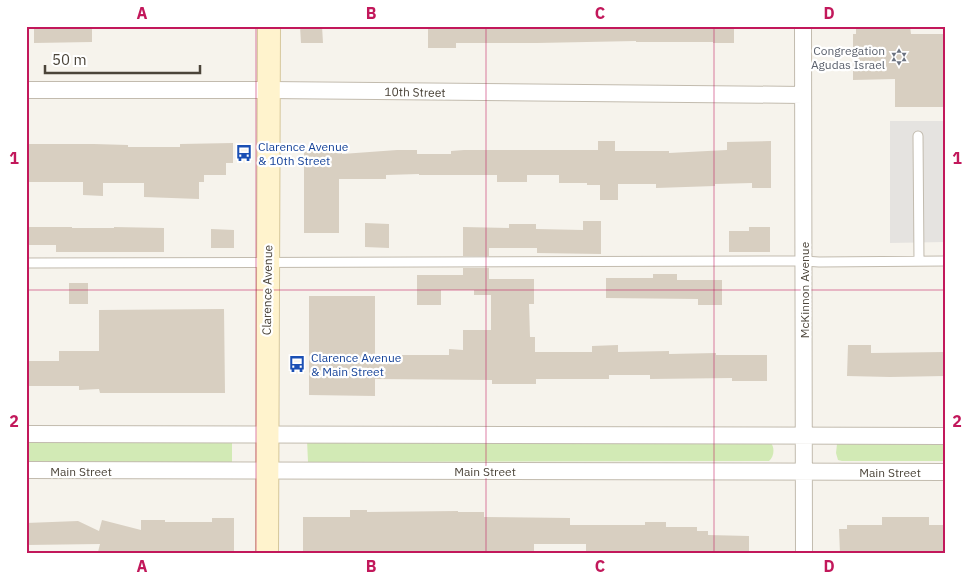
<svg xmlns="http://www.w3.org/2000/svg" width="971" height="580" font-family="'IBM Plex Sans',sans-serif">
<style>
.green{fill:#d2eab5}
.parking{fill:#e5e3e0}
.building{fill:#d8cfc1}
.lines{fill:none;stroke-linecap:round;stroke-linejoin:round}
.lane-casing{stroke:#c2bbae;stroke-width:11}
.street-casing{stroke:#c2bbae;stroke-width:18}
.secondary-casing{stroke:#d6c79b;stroke-width:24}
.lane{stroke:#fff;stroke-width:9}
.street{stroke:#fff;stroke-width:16}
.secondary{stroke:#fff3cd;stroke-width:22}
.grid{fill:none;stroke:#c2185b;stroke-width:1;stroke-opacity:0.55}
.labels{text-anchor:middle;dominant-baseline:central;stroke-width:4.5;stroke-linejoin:round;paint-order:stroke}
.worship-label{font-size:12px;fill:#5b616d;stroke:#fff;text-anchor:end}
.street-label{font-size:12px;fill:#4b4439;stroke:#fff}
.transit-label{font-size:12px;fill:#164399;stroke:#fff;text-anchor:start}
.neatline{fill:none;stroke:#c2185b;stroke-width:2}
.grid-label{font-size:16px;text-anchor:middle;font-weight:bold;fill:#c2185b}
</style>
<rect width="100%" height="100%" fill="#f6f3ec"/>
<!-- green -->
<path class="green" d="M 307,440 L 771,443 C 775,448 774,457 769,461 L 308,462 Z
M 945,441 L 945,461 L 842,461 L 838,460 L 836,453 L 837,444 Z
M 26,443 L 232,443 L 232,468 L 26,462 Z"/>
<!-- parking -->
<path class="parking" d="M 890,121 L 945,121 L 945,242 L 890,243 Z"/>
<!-- building -->
<path class="building" d="M 34,26 L 92,26 L 92,42 L 34,43 Z
M 300,26 L 322,26 L 323,43 L 301,43 Z
M 428,26 L 734,26 L 734,43 L 713,43 L 713,42 L 636,42 L 636,41 L 537,43 L 456,43 L 456,48 L 428,48 Z
M 862,26 L 910,26 L 911,34 L 945,34 L 945,107 L 895,107 L 895,79 L 853,80 L 853,34 L 856,34 L 856,27 L 862,27 Z
M 598,141 L 615,141 L 615,151 L 669,151 L 669,153 L 727,150 L 727,142 L 771,141 L 771,188 L 752,188 L 752,183 L 715,184 L 715,186 L 656,188 L 656,184 L 618,184 L 618,200 L 600,200 L 600,185 L 587,185 L 587,183 L 559,183 L 559,175 L 527,175 L 527,182 L 497,182 L 497,175 L 419,175 L 419,174 L 386,175 L 386,179 L 339,179 L 339,233 L 304,233 L 304,149 L 342,149 L 342,154 L 397,150 L 417,150 L 417,154 L 451,154 L 451,151 L 464,150 L 598,150 Z
M 233,143 L 233,163 L 226,163 L 226,175 L 204,175 L 204,182 L 199,182 L 199,199 L 144,197 L 144,183 L 103,183 L 103,196 L 83,195 L 83,182 L 26,182 L 26,144 L 94,144 L 128,145 L 128,147 L 180,147 L 180,144 Z
M 583,221 L 601,221 L 601,254 L 537,253 L 537,248 L 489,248 L 489,256 L 463,256 L 463,227 L 509,228 L 509,224 L 536,224 L 536,229 L 583,230 Z
M 365,223 L 389,224 L 389,248 L 365,247 Z
M 26,227 L 72,227 L 72,228 L 114,228 L 114,227 L 164,228 L 164,252 L 56,252 L 56,245 L 26,245 Z
M 749,227 L 770,227 L 770,252 L 729,252 L 729,231 L 749,231 Z
M 211,229 L 234,230 L 234,248 L 211,248 Z
M 463,268 L 489,268 L 489,279 L 534,279 L 534,304 L 529,304 L 530,337 L 535,337 L 535,352 L 592,352 L 592,346 L 618,345 L 618,352 L 669,351 L 669,354 L 716,353 L 716,355 L 767,355 L 767,381 L 732,381 L 732,378 L 650,379 L 650,375 L 609,375 L 609,379 L 536,379 L 536,384 L 492,384 L 492,380 L 375,379 L 375,396 L 309,395 L 309,296 L 375,296 L 375,355 L 449,355 L 449,349 L 463,350 L 463,330 L 491,330 L 491,295 L 474,295 L 474,290 L 441,290 L 441,305 L 417,305 L 417,275 L 463,275 Z
M 653,274 L 677,274 L 677,280 L 722,280 L 722,305 L 698,305 L 698,299 L 606,298 L 606,278 L 653,278 Z
M 69,283 L 88,283 L 88,304 L 69,304 Z
M 224,309 L 225,393 L 100,393 L 99,389 L 79,390 L 79,386 L 26,386 L 26,361 L 59,361 L 59,351 L 99,351 L 99,310 Z
M 848,345 L 871,345 L 871,353 L 945,352 L 945,376 L 890,377 L 847,376 Z
M 350,510 L 367,510 L 367,512 L 458,511 L 458,512 L 484,512 L 484,517 L 570,518 L 570,525 L 645,525 L 645,522 L 666,522 L 666,527 L 697,527 L 697,531 L 708,531 L 708,535 L 749,536 L 749,554 L 586,554 L 586,544 L 534,544 L 534,554 L 303,554 L 303,517 L 350,517 Z
M 882,517 L 929,517 L 929,525 L 945,525 L 945,554 L 840,554 L 839,529 L 847,529 L 847,525 L 882,525 Z
M 212,518 L 234,518 L 234,554 L 107,554 L 98,552 L 100,544 L 26,545 L 26,523 L 78,521 L 99,531 L 102,520 L 141,530 L 141,520 L 165,520 L 165,522 L 212,522 Z"/>
<g class="lines">
<!-- lane casing -->
<g class="lane-casing">
<path id="lane" d="M 918,136 L 919,261
M 26,263 L 804,261 L 819,262 L 945,261"/>
</g>
<!-- street casing -->
<g class="street-casing">
<path id="street" d="M 803,26 L 804,554
M 26,90 L 269,90 L 803,95
M 26,434 L 945,436
M 26,470 L 945,472"/>
</g>
<!-- secondary casing -->
<g class="secondary-casing">
<path id="secondary" d="M 267,554 L 269,26"/>
</g>
<!-- lane -->
<use href="#lane" class="lane"/>
<!-- street -->
<use href="#street" class="street"/>
<!-- secondary -->
<use href="#secondary" class="secondary"/>
</g>
<!-- grid -->
<path class="grid" d="M 256,26 L 256,554M 486,26 L 486,554M 714,26 L 714,554M 26,290 L 945,290"/>
<!-- icons -->
<defs>
<g id="synagogue-bare" transform="scale(1.35)"><path d="M0-6.5L5.6 3.2H-5.6ZM0 6.5L5.6-3.2H-5.6Z" fill="#6b7280" stroke="#fff" stroke-width="2.5" paint-order="stroke"/></g>
<g id="bus-bare" transform="scale(1.35)"><path d="M-5-6H5V4H4V6H2V4H-2V6H-4V4H-5ZM-3.5-4V0h7V-4ZM-3.5 1.2v1.5H-2V1.2ZM2 1.2v1.5H3.5V1.2Z" fill="#1a4fb4" stroke="#fff" stroke-width="2.5" paint-order="stroke"/></g>
</defs>
<g fill-rule="evenodd">
<use href="#synagogue-bare" x="899" y="57"/>
<use href="#bus-bare" x="244" y="153"/>
<use href="#bus-bare" x="297" y="364"/>
</g>
<g class="labels">
<!-- worship labels -->
<g class="worship-label">
<text x="885" y="50">Congregation<tspan x="885" dy="14">Agudas Israel</tspan></text>
</g>
<!-- street labels -->
<g class="street-label">
<text transform="translate(415 92) rotate(1)">10th Street</text>
<text transform="translate(267 290) rotate(-89)">Clarence Avenue</text>
<text transform="translate(804 290) rotate(-90)">McKinnon Avenue</text>
<text x="81" y="471">Main Street</text>
<text x="485" y="471">Main Street</text>
<text x="890" y="472">Main Street</text>
</g>
<!-- transit labels -->
<g class="transit-label">
<text x="258" y="146">Clarence Avenue<tspan x="258" dy="14">&amp; 10th Street</tspan></text>
<text x="311" y="357">Clarence Avenue<tspan x="311" dy="14">&amp; Main Street</tspan></text>
</g>
</g>
<!-- border -->
<rect width="971" height="580" fill="none" stroke="#ffffff" stroke-width="55"/>
<!-- scale -->
<path d="M45 65v8h155v-8" fill="none" stroke="#4b4439" stroke-width="2.5"/>
<text x="52" y="65" font-size="15" fill="#4b4439" stroke="#ffffff" stroke-width="4" paint-order="stroke">50 m</text>
<rect x="28" y="28" width="916" height="524" class="neatline"/>
<g class="grid-label">
<text x="142" y="19">A</text>
<text x="371" y="19">B</text>
<text x="600" y="19">C</text>
<text x="829" y="19">D</text>
<text x="14" y="164">1</text>
<text x="957" y="164">1</text>
<text x="14" y="427">2</text>
<text x="957" y="427">2</text>
<text x="142" y="572">A</text>
<text x="371" y="572">B</text>
<text x="600" y="572">C</text>
<text x="829" y="572">D</text>
</g>
</svg>
